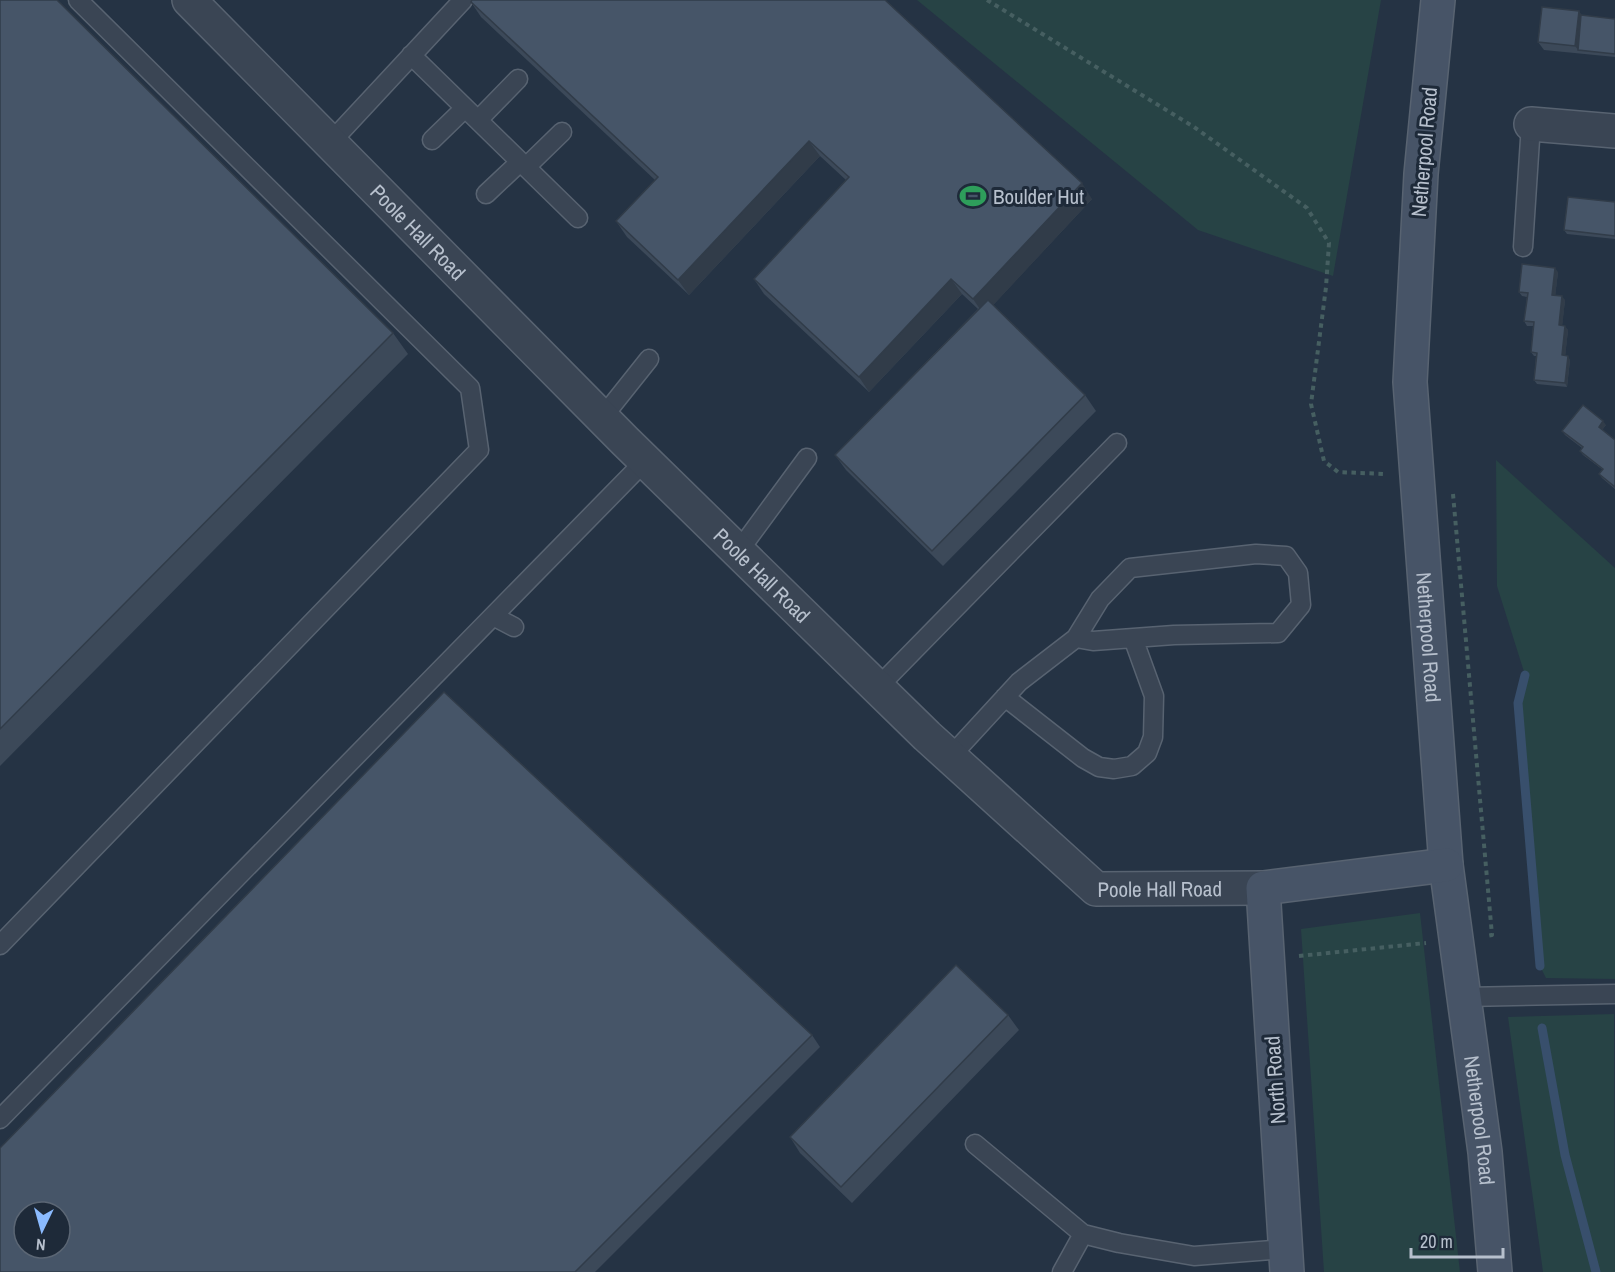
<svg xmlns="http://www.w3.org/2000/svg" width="1615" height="1272" font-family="'Archivo Narrow',sans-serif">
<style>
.green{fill:#274345}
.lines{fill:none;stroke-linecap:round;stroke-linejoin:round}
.stream{stroke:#384f6c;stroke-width:9}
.lane-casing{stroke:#586371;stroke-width:21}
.street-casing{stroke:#586371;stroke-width:36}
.secondary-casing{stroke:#586371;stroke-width:36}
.path{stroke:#465f61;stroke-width:4;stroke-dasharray:4.5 4.5;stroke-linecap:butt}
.lane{stroke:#3a4554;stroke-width:18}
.street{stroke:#3a4554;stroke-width:33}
.secondary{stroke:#475467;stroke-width:33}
.wall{fill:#3c4959}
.shaded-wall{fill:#313c49}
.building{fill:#465568;stroke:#313c49;stroke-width:1.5;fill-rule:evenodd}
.labels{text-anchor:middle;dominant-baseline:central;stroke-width:6;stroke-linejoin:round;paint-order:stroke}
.street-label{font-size:21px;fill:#b7c0cd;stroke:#1e2a39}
.poi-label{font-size:21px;fill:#b7c0cd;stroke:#1e2a39;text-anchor:start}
</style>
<rect width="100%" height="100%" fill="#253344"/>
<!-- green -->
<path class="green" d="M 917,0 L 1381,0 L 1333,276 L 1198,230 Z
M 1496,460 L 1615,568 L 1615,979 L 1546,978 L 1540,966 L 1518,703 L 1525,675 L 1497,586 Z
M 1420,913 L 1460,1272 L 1324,1272 L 1301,929 Z
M 1614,1014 L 1615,1272 L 1543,1272 L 1508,1017 Z"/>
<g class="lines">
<!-- stream -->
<path class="stream" d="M 1525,675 L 1518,703 L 1540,966
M 1542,1028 L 1565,1155 L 1596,1272"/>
<!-- lane casing -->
<g class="lane-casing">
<path id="lane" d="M 411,55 L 578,218
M 478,120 L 518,79
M 432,140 L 465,108
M 330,143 L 463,0
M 526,167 L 562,132
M 486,194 L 520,162
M 1523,247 L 1531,124
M 602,418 L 649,359
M 738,552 L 807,458
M 493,616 L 514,627
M 877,688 L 1117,443
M 1005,697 L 1083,758 L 1099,767 L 1114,769 L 1132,766 L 1147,753 L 1153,737 L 1154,696 L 1133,638
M 950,757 L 1019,682 L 1076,638 L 1100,599 L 1130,568 L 1256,554 L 1286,556 L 1298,573 L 1301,605 L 1278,633 L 1174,635 L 1093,641 L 1076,638
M 0,945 L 479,450 L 470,388 L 78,0
M 1464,997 L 1615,994
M 0,1119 L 645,461
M 975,1144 L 1083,1234 L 1119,1243 L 1194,1256 L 1285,1249
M 1062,1272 L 1083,1234"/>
</g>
<!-- street casing -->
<g class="street-casing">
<g id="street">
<path id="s1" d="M 189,0 L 625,441 L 927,736 L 1096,889 L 1263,888"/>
<path d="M 1531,124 L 1615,131"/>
</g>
</g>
<!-- secondary casing -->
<g class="secondary-casing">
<g id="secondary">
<path id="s2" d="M 1438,0 L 1421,174 L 1410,382 L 1446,865 L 1485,1152 L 1495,1272"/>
<path d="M 1287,1272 L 1263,888 L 1446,865"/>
</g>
</g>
<!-- path -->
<path class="path" d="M 987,0 L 1194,127 L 1307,208 L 1329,243 L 1326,287 L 1311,404 L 1324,461 L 1338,472 L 1385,474
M 1453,494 L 1492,935 L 1487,936
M 1299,956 L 1426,943"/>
<!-- lane -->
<use href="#lane" class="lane"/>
<!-- street -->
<use href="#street" class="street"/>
<!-- secondary -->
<use href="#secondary" class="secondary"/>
</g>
<!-- wall -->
<path class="wall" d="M 0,0 L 393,333 L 408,354 L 0,766 Z
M 471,2 L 1092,199 L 993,305 L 1085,395 L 1096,411 L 943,566 L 846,470 L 835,455 L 978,309 L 962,294 L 869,392 L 764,294 L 754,279 L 846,180 L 820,156 L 689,295 L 627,237 L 616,221 L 655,180 L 481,17 Z
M 1579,11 L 1581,15 L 1615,19 L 1615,57 L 1544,50 L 1538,42 Z
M 1615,202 L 1615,239 L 1567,234 L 1564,230 Z
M 1558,272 L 1555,296 L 1565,300 L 1562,325 L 1568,330 L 1565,356 L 1570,360 L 1567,387 L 1537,384 L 1534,380 L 1536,356 L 1534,356 L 1531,352 L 1533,326 L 1527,326 L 1524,321 L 1527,297 L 1522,296 L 1519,292 Z
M 1606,425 L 1602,430 L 1615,440 L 1615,489 L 1602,478 L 1599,474 L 1603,470 L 1583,455 L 1580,451 L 1582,448 L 1565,435 L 1562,431 Z
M 1008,1015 L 1019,1030 L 852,1203 L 800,1153 L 790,1137 Z
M 812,1035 L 820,1047 L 595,1272 L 0,1272 Z"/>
<!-- shaded-wall -->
<path class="shaded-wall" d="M 1579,11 L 1584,19 L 1578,50 L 1575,46 Z
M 809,141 L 820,156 L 689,295 L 678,280 Z
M 1082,183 L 1092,199 L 984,315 L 973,299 Z
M 1555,268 L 1558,272 L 1555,299 L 1552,295 Z
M 951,279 L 962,294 L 869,392 L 859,377 Z
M 1562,296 L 1565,300 L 1562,329 L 1559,325 Z
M 1565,326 L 1568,330 L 1565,359 L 1562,355 Z
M 1568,356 L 1570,360 L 1567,387 L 1565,383 Z
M 1603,421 L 1606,425 L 1601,431 L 1599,427 Z"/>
<!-- building -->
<path class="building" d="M 0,0 L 57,0 L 393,333 L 0,729 Z
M 472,0 L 885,0 L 1082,183 L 973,299 L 951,279 L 859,377 L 754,279 L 849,177 L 809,141 L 678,280 L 616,221 L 658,177 L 471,2 Z
M 1542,7 L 1579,11 L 1575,46 L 1538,42 Z
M 1581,15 L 1615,19 L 1615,54 L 1578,50 Z
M 1568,197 L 1615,202 L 1615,236 L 1564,230 Z
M 1522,264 L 1555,268 L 1552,295 L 1562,296 L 1559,325 L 1565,326 L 1562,355 L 1568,356 L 1565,383 L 1534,380 L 1537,353 L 1531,352 L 1534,322 L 1524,321 L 1528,293 L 1519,292 Z
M 988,300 L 1085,395 L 932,551 L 835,455 Z
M 1583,405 L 1603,421 L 1599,427 L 1615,440 L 1615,487 L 1599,474 L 1603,469 L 1580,451 L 1583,447 L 1562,431 Z
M 444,692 L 812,1035 L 575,1272 L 0,1272 L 0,1148 ZM 24,1212 L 60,1212 L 60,1248 L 24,1248 Z
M 956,965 L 1008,1015 L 841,1187 L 790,1137 Z"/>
<!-- icons -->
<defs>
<g id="stadium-bare" transform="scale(2.07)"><path d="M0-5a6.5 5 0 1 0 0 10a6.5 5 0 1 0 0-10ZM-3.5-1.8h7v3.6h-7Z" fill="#2e9e5b" stroke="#1e2a39" stroke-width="2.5" paint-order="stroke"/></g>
</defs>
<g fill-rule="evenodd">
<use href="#stadium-bare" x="973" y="196"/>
</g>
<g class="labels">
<!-- street labels -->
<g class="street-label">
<text transform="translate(1424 152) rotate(-85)">Netherpool Road</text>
<text stroke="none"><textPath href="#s1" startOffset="326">Poole Hall Road</textPath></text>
<text stroke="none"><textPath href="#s1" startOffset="812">Poole Hall Road</textPath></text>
<text stroke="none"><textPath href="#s2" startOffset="639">Netherpool Road</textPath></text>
<text stroke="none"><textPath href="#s1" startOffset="1334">Poole Hall Road</textPath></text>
<text transform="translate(1275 1080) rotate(-94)">North Road</text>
<text stroke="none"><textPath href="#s2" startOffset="1125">Netherpool Road</textPath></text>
</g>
<!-- poi labels -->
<g class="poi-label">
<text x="993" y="196">Boulder Hut</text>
</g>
</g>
<!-- north arrow -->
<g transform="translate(42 1230) rotate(185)"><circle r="28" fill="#1e2a39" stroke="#5b6674" stroke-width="1.5"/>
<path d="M0-4.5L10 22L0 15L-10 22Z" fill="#8bbbff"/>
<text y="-9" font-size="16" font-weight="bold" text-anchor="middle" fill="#b7c0cd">N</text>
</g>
<!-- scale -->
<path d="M1411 1248v9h92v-9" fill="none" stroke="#b7c0cd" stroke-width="3"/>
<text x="1420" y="1248" font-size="18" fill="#b7c0cd" stroke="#1e2a39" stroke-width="4.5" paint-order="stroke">20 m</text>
</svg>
